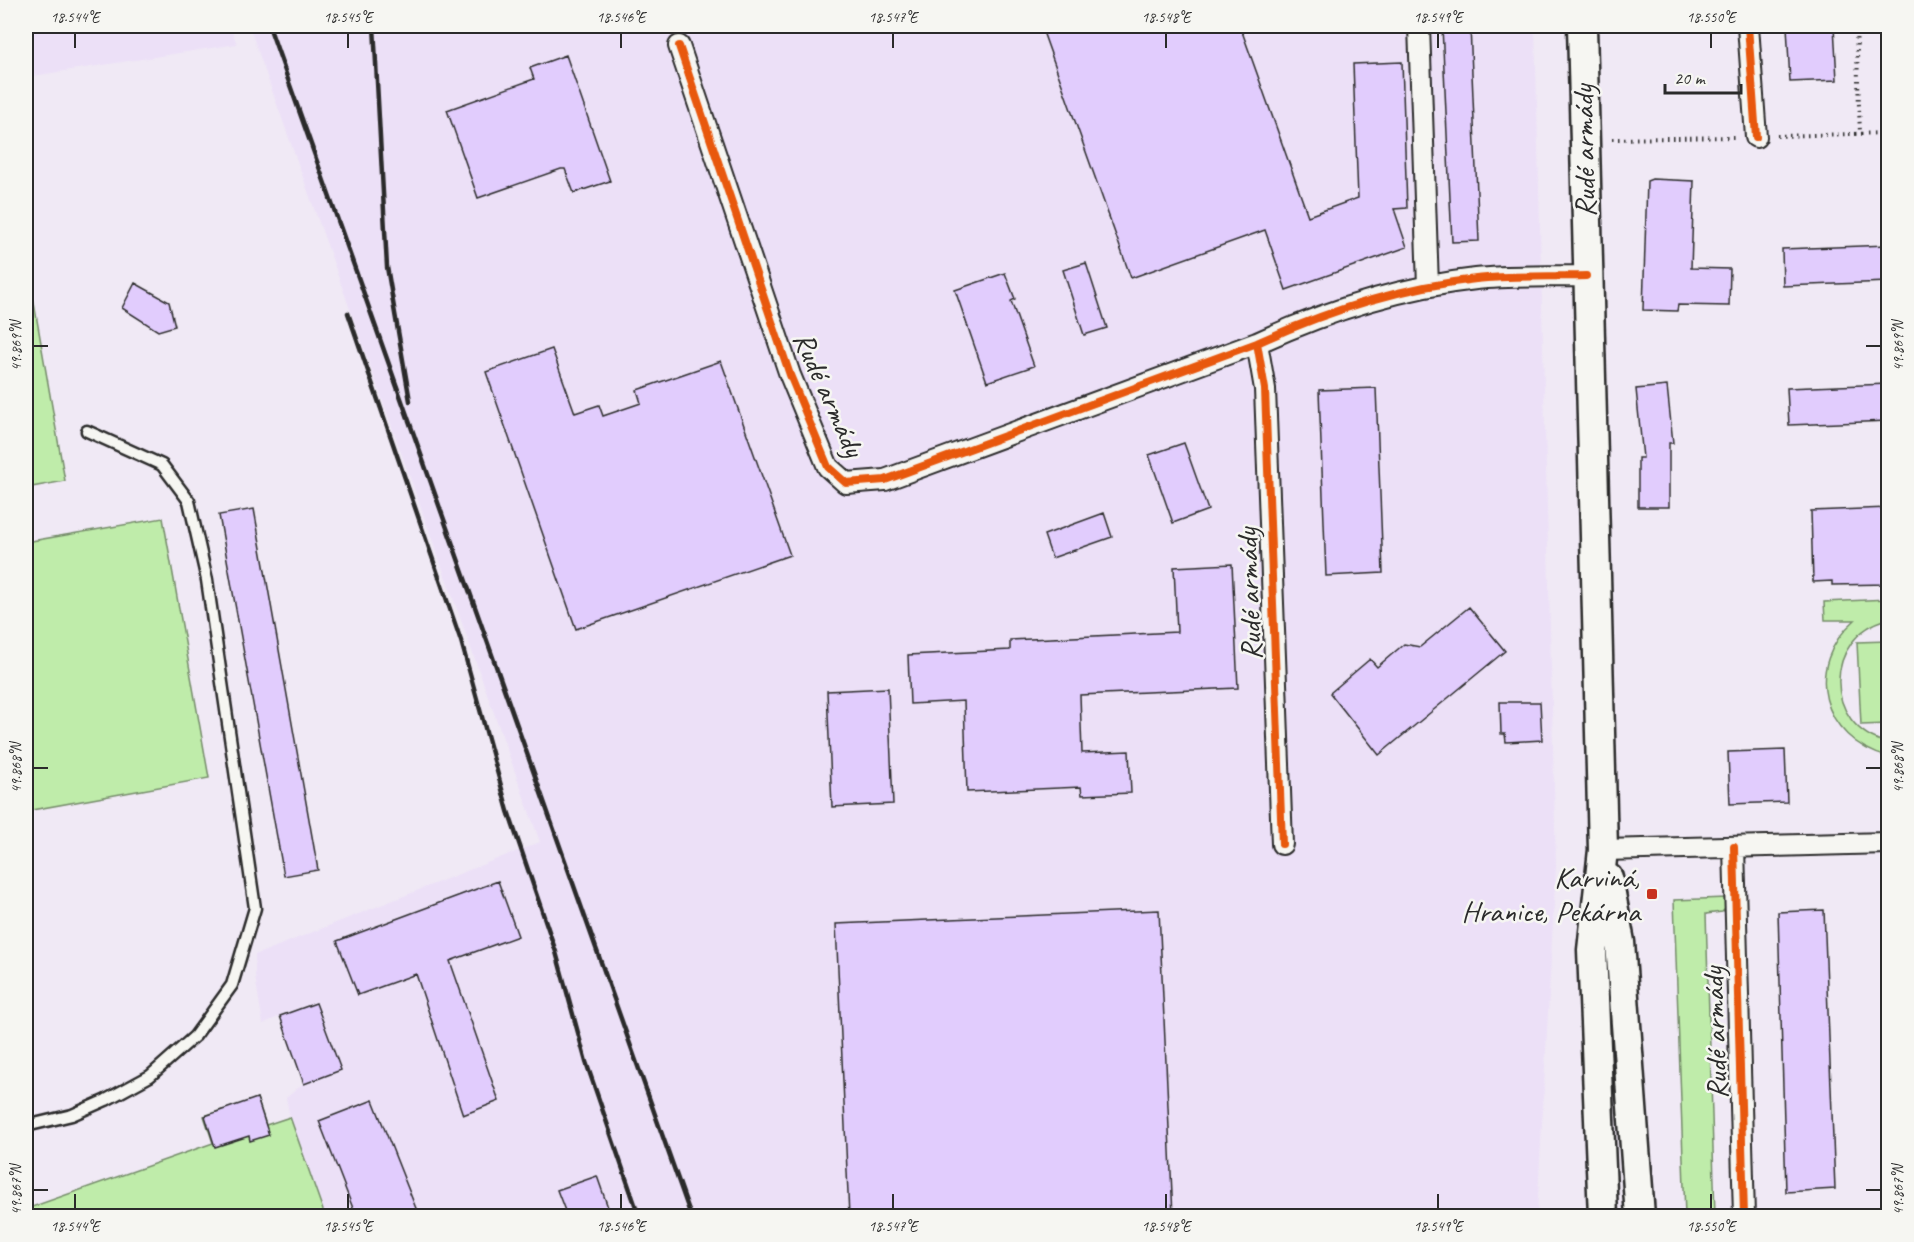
<svg xmlns="http://www.w3.org/2000/svg" width="1914" height="1242" font-family="Caveat,sans-serif">
<style>
.built{fill:#ece0f7}
.green{fill:#bfecaa;stroke:#758c6a;stroke-width:1.5}
.building{fill:#e1ccfd;stroke:#2b2b2b;stroke-width:1.5}
.lines{fill:none;stroke-linecap:round;stroke-linejoin:round}
.lane-casing{stroke:#2b2b2b;stroke-width:15}
.street-casing{stroke:#2b2b2b;stroke-width:24}
.secondary-casing{stroke:#2b2b2b;stroke-width:33}
.path{stroke:#2b2b2b;stroke-width:4;stroke-dasharray:1.5 4.5;stroke-linecap:butt}
.lane{stroke:#f6f6f2;stroke-width:10}
.street{stroke:#f6f6f2;stroke-width:20}
.secondary{stroke:#f6f6f2;stroke-width:28}
.rail{stroke:#2b2b2b;stroke-width:4.5}
.cycleway-casing{stroke:#f6f6f2;stroke-width:11}
.cycleway{stroke:#e8590c;stroke-width:8}
.ticks{fill:none;stroke:#2b2b2b;stroke-width:2}
.poi-dot{fill:#c8321e;stroke:#f6f6f2;stroke-width:2}
.labels{text-anchor:middle;dominant-baseline:central;stroke-width:5;stroke-linejoin:round;paint-order:stroke}
.street-label{font-size:30px;fill:#2b2b2b;stroke:#f6f6f2}
.poi-label{font-size:30px;fill:#2b2b2b;stroke:#f6f6f2;text-anchor:end}
.neatline{fill:none;stroke:#2b2b2b;stroke-width:2}
.ticks-label{font-size:15px;text-anchor:middle;fill:#2b2b2b}
</style>
<rect width="100%" height="100%" fill="#f0e9f5"/>
<filter id="ink" filterUnits="userSpaceOnUse"><feTurbulence type="fractalNoise" baseFrequency=".0167" numOctaves="2"/><feDisplacementMap in="SourceGraphic" scale="12" xChannelSelector="R" yChannelSelector="G"/><feConvolveMatrix kernelMatrix="1 2 1 2 8 2 1 2 1" color-interpolation-filters="sRGB"/></filter>
<g filter="url(#ink)">
<!-- built -->
<path class="built" d="M 26,26 L 230,26 L 237,44 L 33,76 L 32,69 L 26,70 Z
M 249,26 L 1535,26 L 1556,866 L 1537,1216 L 325,1216 L 290,1117 L 286,1098 L 304,1083 L 280,1016 L 263,1024 L 255,976 L 255,955 L 540,842 Z"/>
<!-- green -->
<path class="green" d="M 26,257 L 65,481 L 26,488 Z
M 163,518 L 209,778 L 26,811 L 26,542 Z
M 1888,599 L 1888,619 C 1823,636 1822,727 1888,743 L 1888,757 C 1821,739 1802,666 1855,620 L 1825,620 L 1824,602 Z
M 1888,641 L 1888,724 L 1861,725 L 1857,642 Z
M 1726,898 L 1725,909 L 1722,912 L 1706,914 L 1715,1216 L 1685,1216 L 1674,900 Z
M 257,1098 L 266,1125 L 290,1117 L 325,1216 L 26,1216 L 26,1209 L 213,1143 L 204,1116 L 222,1110 L 223,1113 Z"/>
<!-- building -->
<path class="building" d="M 1041,26 L 1240,26 L 1308,216 L 1358,198 L 1353,64 L 1402,62 L 1407,208 L 1394,209 L 1407,247 L 1286,290 L 1265,230 L 1131,278 Z
M 1442,26 L 1470,26 L 1479,241 L 1452,242 Z
M 1787,26 L 1834,26 L 1837,80 L 1790,82 Z
M 566,55 L 610,181 L 574,193 L 565,169 L 561,169 L 478,198 L 447,110 L 534,79 L 530,68 Z
M 1652,179 L 1694,181 L 1691,268 L 1730,269 L 1729,306 L 1678,305 L 1677,311 L 1643,310 L 1647,181 Z
M 1888,245 L 1888,282 L 1783,286 L 1782,249 Z
M 1086,263 L 1107,328 L 1084,335 L 1063,270 Z
M 1005,273 L 1015,299 L 1011,301 L 1034,366 L 987,382 L 955,290 Z
M 135,283 L 169,302 L 175,326 L 158,331 L 122,308 Z
M 552,349 L 575,413 L 599,405 L 603,416 L 641,403 L 637,390 L 721,361 L 790,555 L 576,629 L 486,372 Z
M 1888,384 L 1888,421 L 1789,425 L 1787,388 Z
M 1667,386 L 1673,443 L 1669,443 L 1669,507 L 1638,507 L 1638,458 L 1643,458 L 1636,389 Z
M 1376,388 L 1383,573 L 1326,576 L 1319,390 Z
M 1184,443 L 1208,510 L 1173,523 L 1149,455 Z
M 1888,508 L 1888,584 L 1832,585 L 1832,581 L 1813,582 L 1811,511 Z
M 254,509 L 318,870 L 284,876 L 219,515 Z
M 1104,513 L 1112,537 L 1052,558 L 1044,535 Z
M 1232,564 L 1238,688 L 1080,695 L 1082,753 L 1129,751 L 1131,793 L 1082,795 L 1081,787 L 967,792 L 964,701 L 910,704 L 908,655 L 1010,650 L 1010,640 L 1177,632 L 1174,567 Z
M 1469,607 L 1505,651 L 1379,755 L 1330,693 L 1370,659 L 1377,667 L 1404,644 L 1420,647 Z
M 888,688 L 893,804 L 832,807 L 827,691 Z
M 1500,702 L 1540,702 L 1542,740 L 1506,742 L 1505,734 L 1501,734 Z
M 1785,750 L 1787,802 L 1730,804 L 1728,752 Z
M 498,881 L 518,936 L 450,961 L 499,1101 L 463,1115 L 416,974 L 358,995 L 337,941 Z
M 1159,910 L 1173,1216 L 849,1216 L 836,924 Z
M 1824,910 L 1835,1189 L 1786,1192 L 1778,912 Z
M 316,1003 L 341,1070 L 304,1084 L 280,1016 Z
M 257,1098 L 269,1135 L 250,1141 L 249,1136 L 215,1147 L 205,1116 Z
M 373,1100 L 419,1216 L 356,1216 L 319,1121 Z
M 597,1176 L 611,1216 L 567,1216 L 557,1190 Z"/>
<g class="lines">
<!-- lane casing -->
<g class="lane-casing">
<path id="lane" d="M 26,1126 L 72,1115 L 106,1100 L 150,1076 L 195,1036 L 232,985 L 255,908 L 207,580 L 189,501 L 162,465 L 87,431"/>
</g>
<!-- street casing -->
<g class="street-casing">
<path id="street" d="M 1419,26 L 1428,286
M 1748,26 L 1756,137
M 679,46 L 790,375 L 828,467 L 846,483 L 885,480 L 1257,343 C 1325,312 1402,287 1476,279 C 1512,275 1550,277 1586,276
M 1257,343 L 1265,389 L 1282,844
M 1734,847 L 1744,1216
M 1603,850 L 1888,843"/>
</g>
<!-- secondary casing -->
<g class="secondary-casing">
<path id="secondary" d="M 1582,26 L 1603,850 L 1592,950 L 1603,1216
M 1608,878 L 1620,942 L 1640,1216"/>
</g>
<!-- path -->
<path class="path" d="M 1856,26 L 1860,134
M 1777,136 L 1888,133
M 1612,139 L 1734,137"/>
<!-- lane -->
<use href="#lane" class="lane"/>
<!-- street -->
<use href="#street" class="street"/>
<!-- secondary -->
<use href="#secondary" class="secondary"/>
<!-- rail -->
<path class="rail" d="M 269,26 L 691,1216
M 374,26 L 387,267 L 410,401
M 348,313 L 461,641 L 508,811 L 556,952 L 586,1062 L 639,1216"/>
<!-- cycleway casing -->
<g class="cycleway-casing">
<path id="cycleway" d="M 1748,26 L 1756,137
M 679,46 L 790,375 L 828,467 L 846,483 L 885,480 L 1257,343 C 1325,312 1402,287 1476,279 C 1512,275 1550,277 1586,276
M 1257,343 L 1265,389 L 1282,844
M 1734,847 L 1744,1216"/>
</g>
<!-- cycleway -->
<use href="#cycleway" class="cycleway"/>
</g>
</g>
<!-- ticks -->
<path class="ticks" d="M 75,33 L 75,48M 348,33 L 348,48M 621,33 L 621,48M 893,33 L 893,48M 1166,33 L 1166,48M 1438,33 L 1438,48M 1711,33 L 1711,48M 33,346 L 48,346M 1866,346 L 1881,346M 33,768 L 48,768M 1866,768 L 1881,768M 33,1190 L 48,1190M 1866,1190 L 1881,1190M 75,1194 L 75,1209M 348,1194 L 348,1209M 621,1194 L 621,1209M 893,1194 L 893,1209M 1166,1194 L 1166,1209M 1438,1194 L 1438,1209M 1711,1194 L 1711,1209"/>
<!-- markers -->
<rect class="poi-dot" x="1646" y="888" width="12" height="12" rx="3"/>
<g class="labels">
<!-- street labels -->
<g class="street-label">
<text transform="translate(1584 151) rotate(-91)">Rudé armády</text>
<text transform="translate(829 394) rotate(66)">Rudé armády</text>
<text transform="translate(1249 594) rotate(-92)">Rudé armády</text>
<text transform="translate(1715 1033) rotate(-92)">Rudé armády</text>
</g>
<!-- poi labels -->
<g class="poi-label">
<text x="1640" y="877">Karviná,<tspan x="1640" dy="34">Hranice, Pekárna</tspan></text>
</g>
</g>
<!-- margin -->
<rect width="1914" height="1242" fill="none" stroke="#f6f6f2" stroke-width="66"/>
<!-- scale -->
<path d="M1665 84v9h76v-9" fill="none" stroke="#2b2b2b" stroke-width="3"/>
<text x="1674" y="84" font-size="18" fill="#2b2b2b" stroke="#f6f6f2" stroke-width="4.5" paint-order="stroke">20 m</text>
<rect x="33" y="33" width="1848" height="1176" class="neatline"/>
<g class="ticks-label">
<text x="75" y="22">18.544°E</text>
<text x="348" y="22">18.545°E</text>
<text x="621" y="22">18.546°E</text>
<text x="893" y="22">18.547°E</text>
<text x="1166" y="22">18.548°E</text>
<text x="1438" y="22">18.549°E</text>
<text x="1711" y="22">18.550°E</text>
<text transform="translate(16 346) rotate(-90)" y="5">49.869°N</text>
<text transform="translate(1898 346) rotate(-90)" y="5">49.869°N</text>
<text transform="translate(16 768) rotate(-90)" y="5">49.868°N</text>
<text transform="translate(1898 768) rotate(-90)" y="5">49.868°N</text>
<text transform="translate(16 1190) rotate(-90)" y="5">49.867°N</text>
<text transform="translate(1898 1190) rotate(-90)" y="5">49.867°N</text>
<text x="75" y="1231">18.544°E</text>
<text x="348" y="1231">18.545°E</text>
<text x="621" y="1231">18.546°E</text>
<text x="893" y="1231">18.547°E</text>
<text x="1166" y="1231">18.548°E</text>
<text x="1438" y="1231">18.549°E</text>
<text x="1711" y="1231">18.550°E</text>
</g>
</svg>
